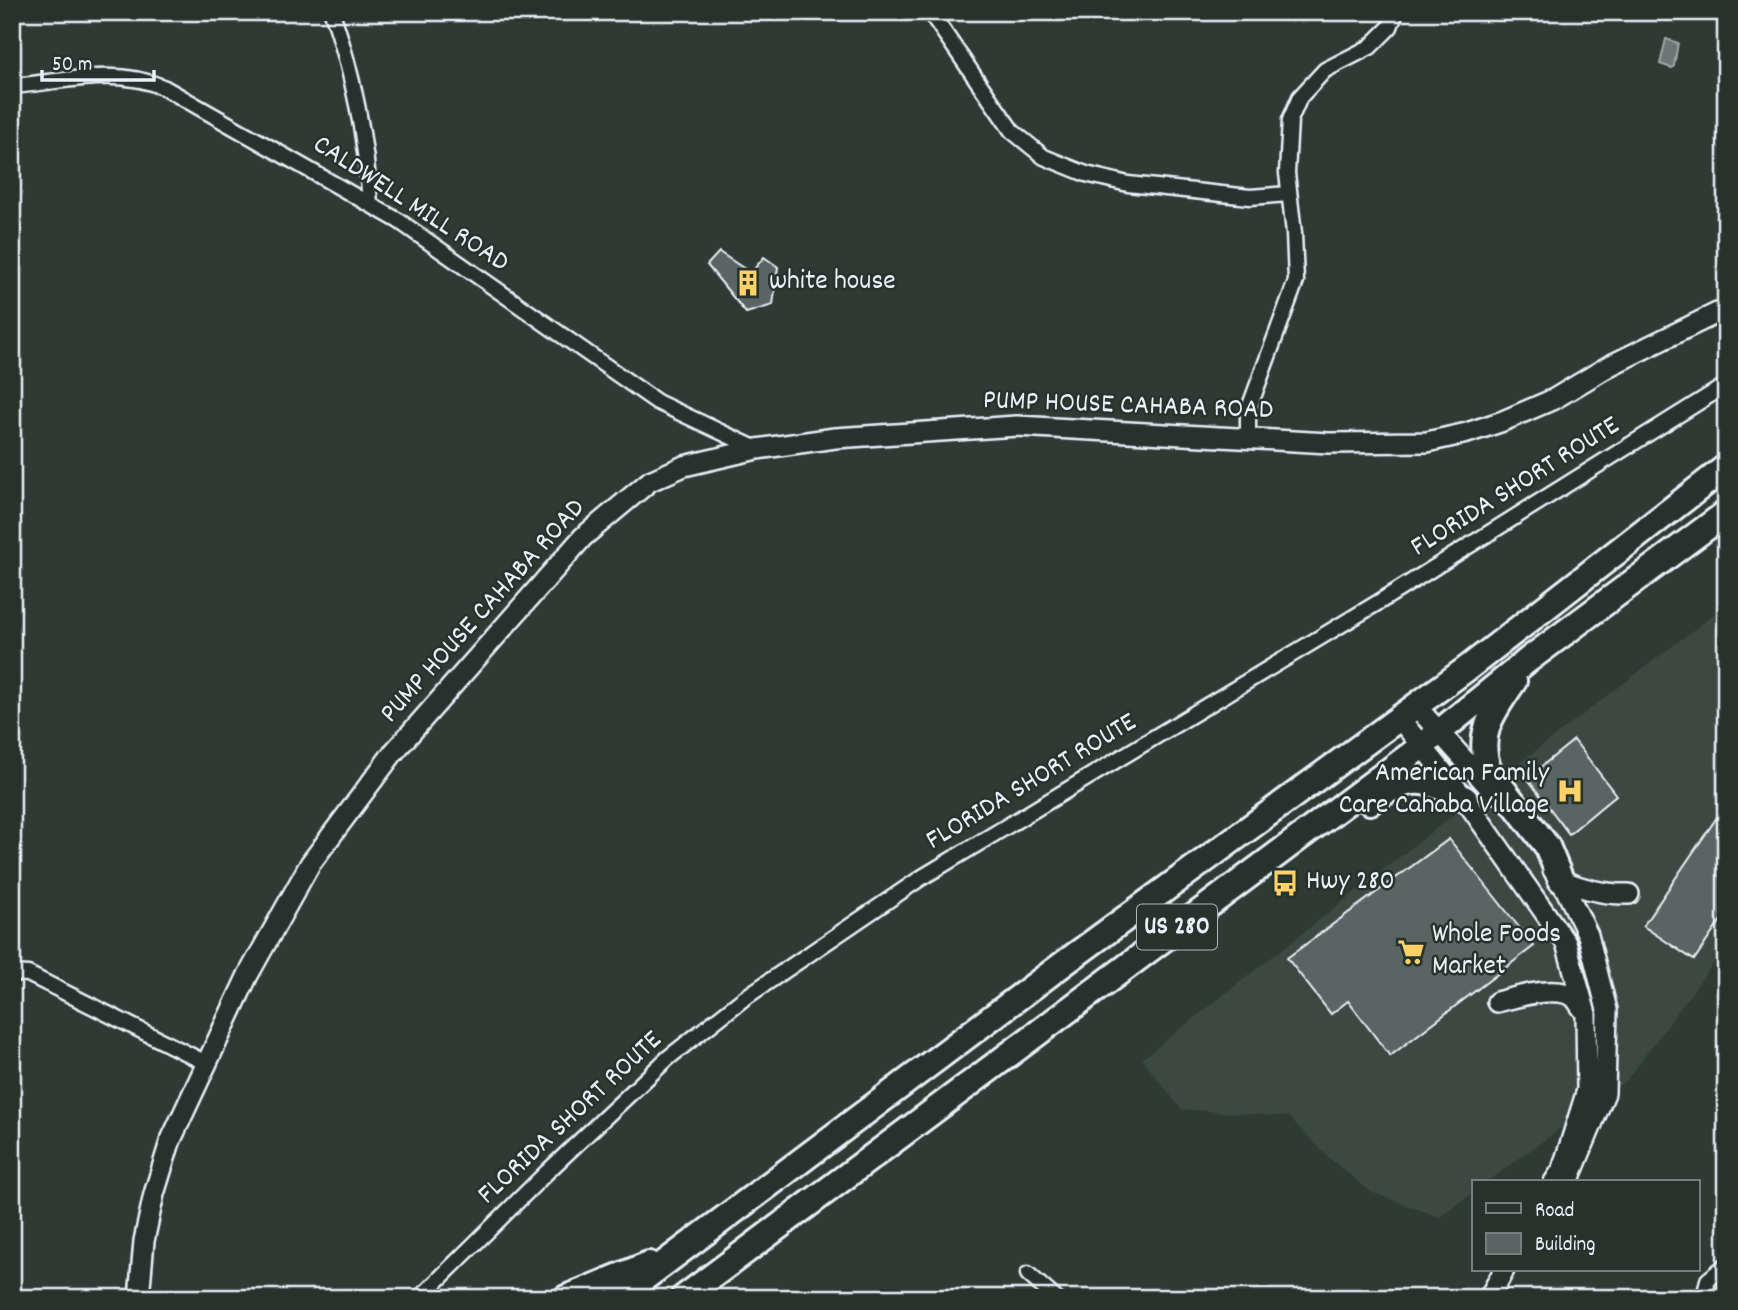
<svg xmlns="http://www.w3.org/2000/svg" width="1738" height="1310" font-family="Dekko,sans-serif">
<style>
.built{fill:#3b4843}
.water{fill:#6b7775;stroke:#9da8a9;stroke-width:2}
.building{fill:#596563;stroke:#e8f1f8;stroke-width:2}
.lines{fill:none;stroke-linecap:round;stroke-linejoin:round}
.street-casing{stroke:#e8f1f8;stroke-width:19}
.secondary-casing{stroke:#e8f1f8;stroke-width:24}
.highway-casing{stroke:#e8f1f8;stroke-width:30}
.street{stroke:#26332d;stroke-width:14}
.secondary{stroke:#26332d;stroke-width:19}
.highway{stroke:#26332d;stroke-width:24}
.labels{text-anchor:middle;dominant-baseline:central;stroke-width:5;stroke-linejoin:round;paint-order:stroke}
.shield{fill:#26332d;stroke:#aeb8bb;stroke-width:2}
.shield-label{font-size:26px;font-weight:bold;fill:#e8f1f8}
.street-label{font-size:28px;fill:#e8f1f8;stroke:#26332d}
.poi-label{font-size:28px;fill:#e8f1f8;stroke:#26332d;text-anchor:start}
</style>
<rect width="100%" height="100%" fill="#2e3b35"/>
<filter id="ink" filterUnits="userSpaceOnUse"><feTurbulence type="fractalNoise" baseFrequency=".0143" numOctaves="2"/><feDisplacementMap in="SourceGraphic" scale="14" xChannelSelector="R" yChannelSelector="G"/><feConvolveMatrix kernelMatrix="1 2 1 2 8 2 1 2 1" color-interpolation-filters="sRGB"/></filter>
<g filter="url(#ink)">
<!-- built -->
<path class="built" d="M 1726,605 L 1726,946 L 1627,1080 L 1487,1182 L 1474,1182 L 1474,1192 L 1439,1217 L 1371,1192 L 1329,1158 L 1289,1117 L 1181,1109 L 1142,1059 L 1522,761 Z"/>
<!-- water -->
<path class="water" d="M 1666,39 L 1678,43 L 1674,66 L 1672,68 L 1660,64 Z"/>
<!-- building -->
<path class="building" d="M 719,252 L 751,273 L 764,257 L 778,267 L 773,305 L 746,313 L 707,265 Z
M 1574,740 L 1616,795 L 1569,834 L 1527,778 Z
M 1726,804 L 1726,913 L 1694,960 L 1643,926 Z
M 1449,839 L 1534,946 L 1390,1056 L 1348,1001 L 1331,1014 L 1287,958 Z"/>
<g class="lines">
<!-- street casing -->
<g class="street-casing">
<path id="street" d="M 332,12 C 353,74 366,139 370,204
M 930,12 L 1012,131 L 1044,157 L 1086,174 L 1128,184 L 1250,197 L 1289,194
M 12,86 C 64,82 116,66 165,88 L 399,221 L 657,402 L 757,449
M 1248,439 L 1248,411 L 1296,281 L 1294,233 L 1287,173 L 1290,120 L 1300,97 L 1325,70 L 1370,47 L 1390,27 L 1396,12
M 12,973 L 28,974 L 206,1063
M 1028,1274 L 1055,1298
M 420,1298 L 547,1172 L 668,1058 L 743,999 L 921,878 L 1379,602 L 1726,385
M 1704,1298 L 1708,1280 L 1726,1265"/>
</g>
<!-- secondary casing -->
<g class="secondary-casing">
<path id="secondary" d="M 1416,706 L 1494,793
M 1399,718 L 1465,799 L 1566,943 L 1586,1014 L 1587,1090 L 1562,1170 L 1554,1182
M 1553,870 L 1561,880 L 1588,935 L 1607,1010 L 1605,1093 L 1568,1182
M 1561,880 C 1583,889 1604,895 1629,894
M 1497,1002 C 1516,997 1558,984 1575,998 C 1578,1002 1582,1008 1585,1012
M 139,1298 L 144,1241 L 154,1194 L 170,1142 L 248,975 L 310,864 L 393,753 L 583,537 L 650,481 L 684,466 L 757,449 L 835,438 L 1017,426 L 1329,443 L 1427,442 L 1467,433 L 1503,421 L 1554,399 L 1609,366 L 1717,313 L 1726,311
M 1489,1298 L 1504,1270"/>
</g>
<!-- highway casing -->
<g class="highway-casing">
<path id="highway" d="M 1514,681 C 1494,711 1475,733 1489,771 L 1547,846 L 1561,880
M 1370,802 C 1408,775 1425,776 1465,799
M 566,1298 L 649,1264
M 618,1298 L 1063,964 L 1469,667 L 1726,467
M 683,1298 L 1422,746 L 1528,660 L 1726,513"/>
</g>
<!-- street -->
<use href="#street" class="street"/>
<!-- secondary -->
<use href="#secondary" class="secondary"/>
<!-- highway -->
<use href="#highway" class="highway"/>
</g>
</g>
<!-- icons -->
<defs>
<g id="building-bare" transform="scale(2.1)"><path d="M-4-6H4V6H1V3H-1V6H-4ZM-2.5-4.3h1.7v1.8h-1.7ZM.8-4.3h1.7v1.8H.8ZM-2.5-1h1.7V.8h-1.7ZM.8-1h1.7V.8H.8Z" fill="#ffd166" stroke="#26332d" stroke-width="2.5" paint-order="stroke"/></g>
<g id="hospital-bare" transform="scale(2.1)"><path d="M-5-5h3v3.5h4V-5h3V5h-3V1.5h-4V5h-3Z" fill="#ffd166" stroke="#26332d" stroke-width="2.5" paint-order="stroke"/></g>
<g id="bus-bare" transform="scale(2.1)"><path d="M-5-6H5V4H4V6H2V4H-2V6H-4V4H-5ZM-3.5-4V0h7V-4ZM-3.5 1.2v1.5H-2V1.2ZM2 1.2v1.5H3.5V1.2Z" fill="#ffd166" stroke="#26332d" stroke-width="2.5" paint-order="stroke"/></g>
<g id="supermarket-bare" transform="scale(2.1)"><path d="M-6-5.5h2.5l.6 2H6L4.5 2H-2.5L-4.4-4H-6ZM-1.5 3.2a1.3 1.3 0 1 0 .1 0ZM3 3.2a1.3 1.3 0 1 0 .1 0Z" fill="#ffd166" stroke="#26332d" stroke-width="2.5" paint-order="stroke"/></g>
</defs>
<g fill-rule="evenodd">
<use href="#building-bare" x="748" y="283"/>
<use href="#hospital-bare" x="1570" y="791"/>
<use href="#bus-bare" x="1285" y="883"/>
<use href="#supermarket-bare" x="1411" y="952"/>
</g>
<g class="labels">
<!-- shield labels -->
<rect class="shield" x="1137" y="904.5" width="80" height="45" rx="5"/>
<g class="shield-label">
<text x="1177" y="927">US 280</text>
</g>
<!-- street labels -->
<g class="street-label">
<text transform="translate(410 205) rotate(33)">CALDWELL MILL ROAD</text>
<text transform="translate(1128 407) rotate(2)">PUMP HOUSE CAHABA ROAD</text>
<text transform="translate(1516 488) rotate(-32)">FLORIDA SHORT ROUTE</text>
<text transform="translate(484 612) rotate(-48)">PUMP HOUSE CAHABA ROAD</text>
<text transform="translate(1032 783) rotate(-31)">FLORIDA SHORT ROUTE</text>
<text transform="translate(571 1119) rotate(-43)">FLORIDA SHORT ROUTE</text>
</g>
<!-- poi labels -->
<g class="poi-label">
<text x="769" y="283">white house</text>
<text x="1549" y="775" text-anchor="end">American Family<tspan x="1549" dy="32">Care Cahaba Village</tspan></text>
<text x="1306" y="883">Hwy 280</text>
<text x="1432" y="936">Whole Foods<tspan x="1432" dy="32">Market</tspan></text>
</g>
</g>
<!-- margin -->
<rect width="1738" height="1310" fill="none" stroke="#26332d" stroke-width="42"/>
<rect x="21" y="21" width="1696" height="1268" fill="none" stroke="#e8f1f8" stroke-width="2.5" filter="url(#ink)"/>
<!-- legend -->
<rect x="1472" y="1180" width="228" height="91" fill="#26332d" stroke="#747f7e" stroke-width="2"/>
<rect x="1486" y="1203" width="35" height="10" fill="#26332d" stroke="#747f7e" stroke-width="2"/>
<text x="1535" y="1216" font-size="21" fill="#e8f1f8">Road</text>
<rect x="1486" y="1233" width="35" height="21" fill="#596563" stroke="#747f7e" stroke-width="2"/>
<text x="1535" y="1250" font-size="21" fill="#e8f1f8">Building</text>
<!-- scale -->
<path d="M42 70v10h112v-10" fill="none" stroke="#e8f1f8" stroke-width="3.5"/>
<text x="52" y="70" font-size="21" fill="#e8f1f8" stroke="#26332d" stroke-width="5" paint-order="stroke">50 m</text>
</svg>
